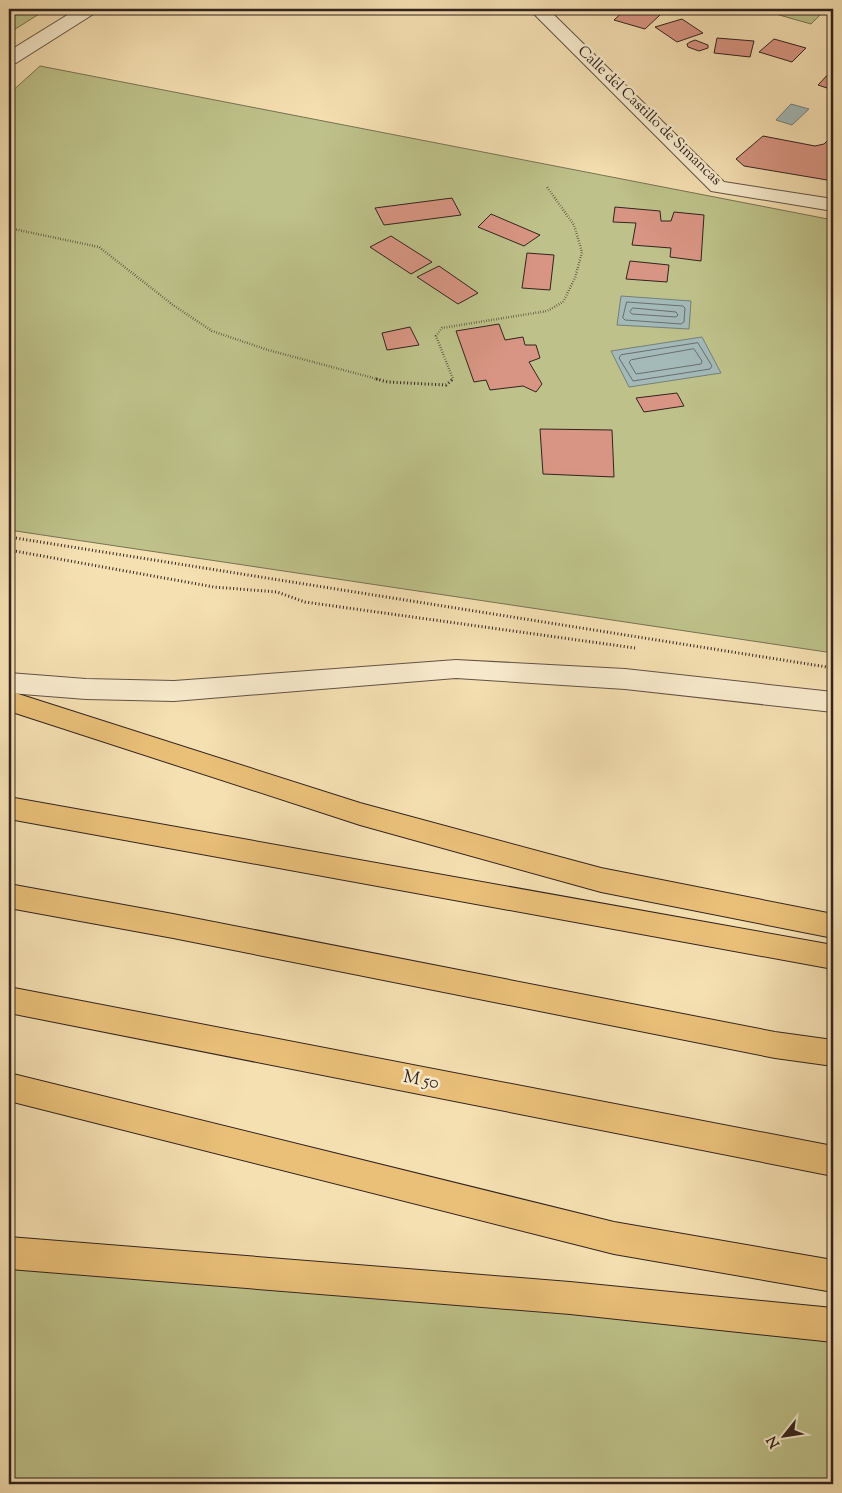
<svg xmlns="http://www.w3.org/2000/svg" width="842" height="1493" font-family="'Sorts Mill Goudy',serif">
<style>
.green{fill:#bec28a;stroke:#787254}
.water{fill:#a3bab9;stroke:#757e7b}
.lines{fill:none;stroke-linecap:round;stroke-linejoin:round}
.shore{stroke:#6a6e6c;stroke-width:1}
.building{fill:#d89583;stroke:#31231f}
.minor-casing{stroke:#625244;stroke-width:2}
.highway-casing{stroke:#31231f;stroke-width:2}
.path-far1{stroke:#31231f;stroke-width:2.5;stroke-dasharray:0.5 2;stroke-linecap:butt}
.path{stroke:#31231f;stroke-width:3;stroke-dasharray:1 2.5;stroke-linecap:butt}
.minor{fill:#f8ebcd;fill-rule:evenodd}
.highway{fill:#eac079;fill-rule:evenodd}
.labels{text-anchor:middle;dominant-baseline:central;stroke-width:5;stroke-linejoin:round;paint-order:stroke}
.far-street-label{font-size:15px;fill:#31231f;stroke:#f8ebcd}
.street-label{font-size:18px;fill:#31231f;stroke:#f8ebcd}
</style>
<rect width="100%" height="100%" fill="#f5e0b2"/>
<filter id="stains"><feTurbulence type="fractalNoise" baseFrequency=".004" numOctaves="4"/><feColorMatrix values="0 0 0 0 .2 0 0 0 0 .09 0 0 0 0 .02 0 0 0 .5 -.17"/></filter>
<radialGradient id="worn" r=".72"><stop offset=".6" stop-color="#630" stop-opacity="0"/><stop offset="1" stop-color="#630" stop-opacity=".3"/></radialGradient>
<!-- green -->
<path class="green" d="M 9,9 L 47,9 L 9,33 Z
M 758,9 L 826,9 L 811,24 Z
M 40,66 L 833,220 L 833,653 L 9,530 L 9,94 Z
M 9,1253 L 570,1298 L 833,1325 L 833,1484 L 9,1484 Z"/>
<!-- water -->
<path class="water" d="M 791,104 L 809,109 L 792,125 L 776,120 Z
M 621,296 L 691,301 L 689,329 L 617,325 Z
M 702,337 L 721,373 L 629,387 L 611,351 Z"/>
<g class="lines">
<!-- shore -->
<path class="shore" d="M 627,302 L 683,306 L 685,308 L 684,322 L 681,324 L 625,320 L 623,318 Z
M 633,308 L 676,312 L 678,315 L 676,317 L 632,314 L 630,312 Z
M 698,343 L 712,366 L 710,369 L 633,381 L 619,358 L 621,355 Z
M 694,349 L 702,361 L 701,364 L 636,374 L 629,362 L 631,360 Z"/>
</g>
<!-- building -->
<path class="building" d="M 626,9 L 637,9 L 660,15 L 645,29 L 614,20 Z
M 682,19 L 703,33 L 677,42 L 655,27 Z
M 717,38 L 754,41 L 750,57 L 714,53 Z
M 774,39 L 806,48 L 792,62 L 759,52 Z
M 695,40 L 708,45 L 708,48 L 699,51 L 688,47 L 687,44 L 690,42 Z
M 833,69 L 833,90 L 818,85 Z
M 833,135 L 833,181 L 744,166 L 736,159 L 763,136 L 815,146 L 824,144 Z
M 452,198 L 461,215 L 384,225 L 375,208 Z
M 615,207 L 660,211 L 661,221 L 671,221 L 674,212 L 704,215 L 701,261 L 670,257 L 671,248 L 632,245 L 636,223 L 613,222 Z
M 491,214 L 540,235 L 524,246 L 478,227 Z
M 391,236 L 432,262 L 411,274 L 370,247 Z
M 527,253 L 554,255 L 550,290 L 522,288 Z
M 630,261 L 669,265 L 667,282 L 626,279 Z
M 439,266 L 478,293 L 458,304 L 417,277 Z
M 499,324 L 505,340 L 523,337 L 525,345 L 536,345 L 540,358 L 529,362 L 542,384 L 536,392 L 523,386 L 490,390 L 486,380 L 474,382 L 456,331 Z
M 410,327 L 419,345 L 387,350 L 382,333 Z
M 677,393 L 684,406 L 644,412 L 636,398 Z
M 540,429 L 612,430 L 614,477 L 543,474 Z"/>
<g class="lines">
<!-- minor casing -->
<g class="minor-casing">
<path id="minor" d="M 77,9 L 98,9 L 95,13 L 16,63 L 9,64 L 9,51 Z
M 529,9 L 548,9 L 724,182 L 833,199 L 833,211 L 711,191 Z
M 456,660 L 625,669 L 833,692 L 833,712 L 625,689 L 456,678 L 174,701 L 86,699 L 9,693 L 9,673 L 86,679 L 174,681 Z"/>
</g>
<!-- highway casing -->
<g class="highway-casing">
<path id="highway" d="M 9,691 L 360,803 L 601,868 L 833,914 L 833,938 L 601,892 L 360,825 L 9,711 Z
M 9,797 L 833,945 L 833,969 L 9,819 Z
M 9,884 L 173,914 L 775,1032 L 833,1040 L 833,1066 L 775,1058 L 173,938 L 9,908 Z
M 9,987 L 833,1146 L 833,1176 L 9,1013 Z
M 9,1073 L 614,1222 L 833,1260 L 833,1292 L 614,1254 L 9,1101 Z
M 9,1237 L 570,1282 L 833,1308 L 833,1342 L 570,1314 L 9,1269 Z"/>
</g>
<!-- path-far1 -->
<path class="path-far1" d="M 9,18 L 23,9
M 9,228 L 99,247 L 173,305 L 212,331 L 268,350 L 381,380
M 452,380 L 453,379 L 436,336 L 442,328 L 547,311 L 563,302 L 575,278 L 582,252 L 574,225 L 547,187"/>
<!-- path -->
<path class="path" d="M 376,379 L 388,382 L 446,385 L 453,379
M 9,537 L 833,668
M 9,550 L 214,587 L 277,592 L 305,602 L 635,648"/>
<!-- minor -->
<use href="#minor" class="minor"/>
<!-- highway -->
<use href="#highway" class="highway"/>
</g>
<g class="labels">
<!-- far-street labels -->
<g class="far-street-label">
<text transform="translate(649 116) rotate(44)">Calle del Castillo de Simancas</text>
</g>
<!-- street labels -->
<g class="street-label">
<text transform="translate(421 1081) rotate(11)">M 50</text>
</g>
</g>
<!-- margin -->
<rect width="842" height="1493" fill="none" stroke="#f5e0b2" stroke-width="30"/>
<rect x="10" y="10" width="822" height="1473" fill="none" stroke="#31231f" stroke-width="2.5"/>
<rect x="15" y="15" width="812" height="1463" fill="none" stroke="#31231f"/>
<!-- north arrow -->
<g transform="translate(784 1436) rotate(240)" stroke="#f8ebcd" stroke-width="4" paint-order="stroke">
<path d="M0-4L9 19L0 12L-9 19Z" fill="#31231f"/>
<text y="-8" font-size="14" font-weight="bold" text-anchor="middle" fill="#31231f">N</text>
</g>
<rect width="100%" height="100%" filter="url(#stains)"/>
<rect width="100%" height="100%" fill="url(#worn)"/>
</svg>
